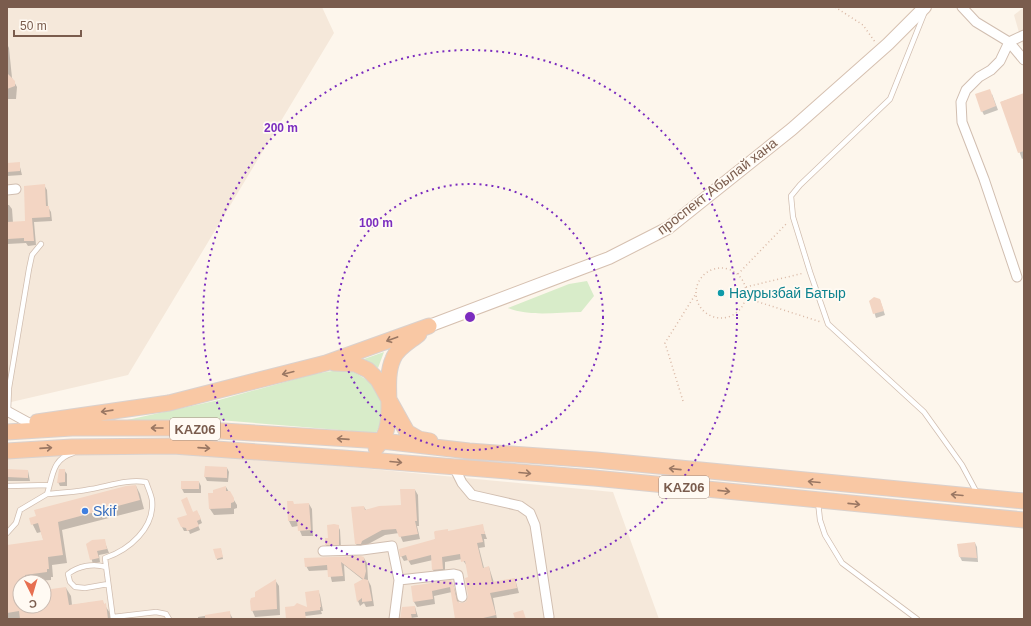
<svg xmlns="http://www.w3.org/2000/svg" width="1031" height="626" font-family="Arial,sans-serif">
<style>
.residential{fill:#f5e8da;fill-rule:evenodd}
.green{fill:#d8ecc9}
.shadow{fill:#0003}
.building{fill:#f3d5c3}
.lines{fill:none;stroke-linecap:round;stroke-linejoin:round}
.service-casing{stroke:#d1beb0;stroke-width:6}
.minor-casing{stroke:#d1beb0;stroke-width:11}
.secondary-casing{stroke:#d6c0b0;stroke-width:14}
.trunk-casing{stroke:#dad1cd;stroke-width:17}
.path{stroke:#d9b8a5;stroke-width:1.5;stroke-dasharray:1 3;stroke-linecap:butt}
.service{stroke:#fff;stroke-width:4.5}
.minor{stroke:#fff;stroke-width:9}
.secondary{stroke:#fff;stroke-width:12}
.trunk{stroke:#f9c8a4;stroke-width:15}
.oneway{stroke:#9a7763}
.ring{fill:none;stroke:#7b2cbf;stroke-width:2;stroke-dasharray:2 4}
.culture-dot{fill:#0f9aa8;stroke:#fffaf3;stroke-width:1.5}
.shop-dot{fill:#3f7fe0;stroke:#fffaf3;stroke-width:1.5}
.labels{text-anchor:middle;dominant-baseline:central;stroke-width:3.5;stroke-linejoin:round;paint-order:stroke}
.shield{fill:#fffaf3;stroke:#a28b7f;stroke-width:1}
.shield-label{font-size:13px;font-weight:bold;fill:#7a5c4d}
.street-label{font-size:14px;fill:#7a5c4d;stroke:#fffaf3}
.culture-label{font-size:14px;fill:#0d838f;stroke:#fffaf3;text-anchor:start}
.shop-label{font-size:14px;fill:#366cbe;stroke:#fffaf3;text-anchor:start}
.centre{fill:#7b2cbf;stroke:#fffaf3;stroke-width:2}
.ring-label{font-size:12px;text-anchor:middle;font-weight:bold;fill:#7b2cbf;stroke:#fffaf3;stroke-width:3.5;stroke-linejoin:round;paint-order:stroke}
</style>
<rect width="100%" height="100%" fill="#fdf6ec"/>
<!-- residential -->
<path class="residential" d="M 7,7 L 322,7 L 334,33 L 128,375 L 7,403 Z
M 1024,7 L 1024,50 L 1014,15 Z
M 216,454 L 613,492 L 659,619 L 7,619 L 7,457 L 14,455 ZM 20,582 L 44,582 L 44,606 L 20,606 Z"/>
<!-- green -->
<path class="green" d="M 587,281 L 594,296 L 581,312 C 557,312 531,317 508,308 L 569,284 Z
M 384,352 L 378,368 L 364,359 Z
M 344,369 C 375,378 393,402 376,433 L 219,420 L 127,420 L 219,400 L 314,374 Z"/>
<!-- shadow -->
<path class="shadow" d="M 7,44 L 9,48 L 12,78 L 17,87 L 16,99 L 7,99 Z
M 992,94 L 998,110 L 984,115 L 982,111 Z
M 1024,94 L 1024,158 L 1022,159 L 1001,102 Z
M 19,163 L 22,175 L 7,176 L 7,164 Z
M 44,185 L 47,190 L 48,207 L 51,212 L 52,221 L 34,222 L 36,245 L 28,246 L 26,243 L 7,244 L 7,205 L 9,205 L 12,209 L 13,223 L 26,222 Z
M 880,300 L 885,315 L 876,318 L 871,302 Z
M 206,467 L 227,468 L 229,472 L 228,482 L 207,481 L 205,477 Z
M 64,470 L 67,474 L 67,486 L 60,486 L 58,482 Z
M 7,471 L 28,471 L 30,481 L 7,481 Z
M 199,482 L 201,486 L 201,493 L 184,493 L 182,489 Z
M 136,486 L 140,494 L 144,509 L 62,530 L 67,563 L 52,565 L 53,577 L 51,577 L 51,580 L 20,582 L 20,606 L 44,606 L 44,591 L 66,588 L 71,596 L 72,605 L 102,601 L 110,613 L 111,619 L 7,619 L 7,544 L 8,546 L 44,541 L 41,532 L 37,533 L 30,519 Z
M 226,487 L 237,505 L 237,508 L 234,509 L 234,514 L 214,515 L 210,509 L 214,494 Z
M 415,490 L 418,495 L 419,526 L 417,526 L 420,539 L 403,542 L 399,533 L 385,535 L 359,549 L 356,544 L 364,507 L 366,510 L 402,506 Z
M 288,502 L 294,505 L 309,504 L 312,509 L 313,536 L 302,536 L 298,526 L 292,527 L 289,521 Z
M 193,513 L 199,515 L 202,523 L 198,525 L 200,530 L 190,534 L 189,531 L 184,531 L 182,527 Z
M 482,525 L 487,539 L 484,539 L 485,547 L 479,548 L 484,568 L 489,567 L 494,583 L 515,579 L 519,593 L 493,598 L 497,619 L 456,619 L 452,592 L 434,596 L 435,604 L 417,607 L 414,602 L 412,586 L 453,584 L 459,603 L 466,603 L 469,596 L 469,578 L 467,566 L 462,559 L 445,562 L 445,574 L 436,575 L 433,570 L 433,560 L 411,565 L 408,560 L 404,561 L 401,556 L 436,539 L 447,530 L 448,532 Z
M 338,526 L 340,530 L 341,548 L 329,549 L 326,545 Z
M 104,540 L 109,553 L 99,555 L 100,562 L 93,564 L 87,544 Z
M 975,543 L 977,547 L 978,562 L 962,561 L 960,557 Z
M 221,550 L 223,559 L 217,560 L 217,559 Z
M 364,558 L 367,563 L 368,580 L 371,586 L 374,606 L 366,607 L 364,603 L 360,606 L 358,601 L 363,580 L 344,565 L 345,581 L 332,582 L 329,570 L 309,571 L 306,566 Z
M 275,580 L 279,586 L 280,615 L 255,617 L 252,610 L 256,598 Z
M 318,591 L 320,595 L 323,611 L 321,611 L 322,614 L 289,618 L 294,607 L 308,609 Z
M 415,607 L 418,617 L 402,619 Z
M 229,612 L 233,619 L 198,619 L 198,617 Z
M 246,618 L 247,619 L 234,619 Z"/>
<!-- building -->
<path class="building" d="M 7,73 L 15,81 L 15,86 L 7,89 Z
M 990,89 L 996,106 L 981,112 L 975,94 Z
M 1024,93 L 1024,151 L 1018,153 L 1000,102 Z
M 20,162 L 20,171 L 7,172 L 7,163 Z
M 45,184 L 46,206 L 49,206 L 50,217 L 32,218 L 34,241 L 24,241 L 24,238 L 8,239 L 7,222 L 25,221 L 24,186 Z
M 874,297 L 880,299 L 884,311 L 873,314 L 869,301 Z
M 205,466 L 227,467 L 227,478 L 204,477 Z
M 7,469 L 28,470 L 28,478 L 7,477 Z
M 59,469 L 65,469 L 65,482 L 57,483 Z
M 181,481 L 199,481 L 199,489 L 181,489 Z
M 136,485 L 140,500 L 58,522 L 63,555 L 48,557 L 49,569 L 47,569 L 47,572 L 25,575 L 26,582 L 20,582 L 20,606 L 44,606 L 44,590 L 66,587 L 69,605 L 103,600 L 104,604 L 106,603 L 108,619 L 20,619 L 19,611 L 7,613 L 7,545 L 43,540 L 38,523 L 31,525 L 29,518 L 36,516 L 34,510 L 126,486 Z
M 226,486 L 226,491 L 230,491 L 234,498 L 234,502 L 231,503 L 231,508 L 209,509 L 208,493 L 213,493 L 213,490 Z
M 400,489 L 415,489 L 417,521 L 415,521 L 418,534 L 399,537 L 396,529 L 382,530 L 362,541 L 361,544 L 355,544 L 351,507 L 364,506 L 365,510 L 379,506 L 401,505 Z
M 187,497 L 193,512 L 197,510 L 201,519 L 197,521 L 199,526 L 187,531 L 186,528 L 181,527 L 177,518 L 187,515 L 181,500 Z
M 287,501 L 293,501 L 294,504 L 309,503 L 311,530 L 298,531 L 297,521 L 288,521 Z
M 334,524 L 339,525 L 339,545 L 325,545 L 325,538 L 328,538 L 327,525 Z
M 483,524 L 485,534 L 481,534 L 483,542 L 477,543 L 483,568 L 489,566 L 492,582 L 515,578 L 517,588 L 490,593 L 496,615 L 479,619 L 455,619 L 450,587 L 432,591 L 433,599 L 413,602 L 411,586 L 451,580 L 453,583 L 457,601 L 460,603 L 466,602 L 468,596 L 465,578 L 468,577 L 465,561 L 461,562 L 460,554 L 442,557 L 443,569 L 432,570 L 431,555 L 408,561 L 406,555 L 400,557 L 399,549 L 435,539 L 434,532 L 435,531 L 448,529 L 448,531 Z
M 105,539 L 107,549 L 97,551 L 99,558 L 90,560 L 86,544 L 92,540 Z
M 975,542 L 977,558 L 959,557 L 957,544 Z
M 221,548 L 223,557 L 216,559 L 213,549 Z
M 361,556 L 364,557 L 366,571 L 364,579 L 368,580 L 372,601 L 362,602 L 362,598 L 357,602 L 354,584 L 363,579 L 341,562 L 343,576 L 328,577 L 327,565 L 305,567 L 304,558 Z
M 276,579 L 277,609 L 251,611 L 250,601 L 251,598 L 255,597 L 255,592 Z
M 319,590 L 321,607 L 320,607 L 320,610 L 305,612 L 306,619 L 286,619 L 285,607 L 294,606 L 297,603 L 307,607 L 305,592 Z
M 415,606 L 416,614 L 411,614 L 412,619 L 400,619 L 402,607 Z
M 523,610 L 526,619 L 515,619 L 513,613 Z
M 230,611 L 231,619 L 205,619 L 205,615 Z"/>
<g class="lines">
<!-- service casing -->
<g class="service-casing">
<path id="service" d="M 924,14 L 890,99 L 800,185 L 791,196 L 793,217 L 810,272 L 828,324 L 924,412 L 962,465 L 977,493
M 8,412 L 9,388 L 29,269 L 32,255 L 41,244
M 7,486 L 49,485
M 47,494 C 61,493 76,492 91,489 C 109,486 127,479 146,482 C 148,488 151,494 152,500 C 155,528 129,550 105,558 L 113,619
M 818,502 L 820,520 L 825,535 L 842,563 L 917,619
M 7,533 L 16,523 L 20,510 L 47,494 C 53,476 52,459 73,453
M 106,567 C 93,563 78,566 68,574 L 70,582 L 75,587 L 85,588 L 108,584
M 113,617 L 156,612 L 166,614 L 169,619"/>
</g>
<!-- minor casing -->
<g class="minor-casing">
<path id="minor" d="M 962,7 L 976,22 L 1009,42 L 1024,60
M 7,190 L 16,189
M 1017,277 L 984,179 L 962,122 L 961,102 L 966,90 L 979,77 L 991,70 L 1000,61 L 1009,42 L 1024,35
M 7,411 L 29,423
M 454,467 L 462,483 L 472,495 L 520,506 L 530,513 L 535,525 L 549,617
M 323,551 L 362,550 L 392,546 L 399,580 L 394,619
M 399,580 L 454,574 L 458,575 L 462,597"/>
</g>
<!-- secondary casing -->
<g class="secondary-casing">
<path id="secondary" d="M 429,326 L 609,258 L 668,228 L 792,129 L 888,44 L 925,7"/>
</g>
<!-- trunk casing -->
<g class="trunk-casing">
<path id="trunk" d="M 334,363 L 355,364 L 368,370 L 378,380 L 407,432 L 419,439 L 430,441
M 37,422 L 169,403 L 326,363 L 429,326
M 7,432 L 72,428 L 174,428 L 382,441 L 469,451 L 596,460 L 1024,501
M 376,448 C 400,423 381,386 393,359 C 397,348 411,341 419,334
M 7,451 L 72,447 L 173,446 L 343,458 L 594,478 L 1024,520"/>
</g>
<!-- path -->
<path class="path" d="M 835,7 L 863,25 L 875,42
M696 293a25 25 0 1 1 50 0a25 25 0 1 1-50 0Z
M 738,274 L 788,222
M 746,287 L 804,273
M 746,298 L 821,322
M 683,401 L 665,343 L 695,295"/>
<!-- service -->
<use href="#service" class="service"/>
<!-- minor -->
<use href="#minor" class="minor"/>
<!-- secondary -->
<use href="#secondary" class="secondary"/>
<!-- trunk -->
<use href="#trunk" class="trunk"/>
</g>
<!-- one-way arrows -->
<defs><path id="oneway-shaft" d="M-6 0H5M1.5-3L5.5 0L1.5 3" fill="none" stroke-width="1.6" stroke-linecap="round" stroke-linejoin="round"/></defs>
<g class="oneway">
<use href="#oneway-shaft" transform="translate(392 339) rotate(160)"/>
<use href="#oneway-shaft" transform="translate(288 373) rotate(166)"/>
<use href="#oneway-shaft" transform="translate(107 411) rotate(172)"/>
<use href="#oneway-shaft" transform="translate(157 428) rotate(180)"/>
<use href="#oneway-shaft" transform="translate(343 439) rotate(-176)"/>
<use href="#oneway-shaft" transform="translate(46 448) rotate(-4)"/>
<use href="#oneway-shaft" transform="translate(204 448) rotate(4)"/>
<use href="#oneway-shaft" transform="translate(396 462) rotate(5)"/>
<use href="#oneway-shaft" transform="translate(675 469) rotate(-174)"/>
<use href="#oneway-shaft" transform="translate(525 473) rotate(5)"/>
<use href="#oneway-shaft" transform="translate(814 482) rotate(-175)"/>
<use href="#oneway-shaft" transform="translate(724 491) rotate(6)"/>
<use href="#oneway-shaft" transform="translate(957 495) rotate(-175)"/>
<use href="#oneway-shaft" transform="translate(854 504) rotate(6)"/>
</g>
<!-- distance rings -->
<g class="ring">
<circle cx="470" cy="317" r="133"/>
<circle cx="470" cy="317" r="267"/>
</g>
<!-- markers -->
<circle class="culture-dot" cx="721" cy="293" r="4"/>
<circle class="shop-dot" cx="85" cy="511" r="4"/>
<g class="labels">
<!-- shield labels -->
<g class="shield">
<rect x="170" y="418" width="50" height="22" rx="3"/>
<rect x="659" y="476" width="50" height="22" rx="3"/>
</g>
<g class="shield-label">
<text x="195" y="429">KАZ06</text>
<text x="684" y="487">KАZ06</text>
</g>
<!-- street labels -->
<g class="street-label">
<text transform="translate(717 186) rotate(-38)">проспект Абылай хана</text>
</g>
<!-- culture labels -->
<g class="culture-label">
<text x="729" y="293">Наурызбай Батыр</text>
</g>
<!-- shop labels -->
<g class="shop-label">
<text x="93" y="511">Skif</text>
</g>
</g>
<circle cx="470" cy="317" r="6" class="centre"/>
<g class="ring-label">
<text x="281" y="132">200 m</text>
<text x="376" y="227">100 m</text>
</g>
<!-- border -->
<rect width="1031" height="626" fill="none" stroke="#7a5c4d" stroke-width="16"/>
<!-- north arrow -->
<g transform="translate(32 594) rotate(175)"><circle r="19" fill="#fffaf3" stroke="#cabbb1"/>
<path d="M0-3L7 15L0 10L-7 15Z" fill="#e76f51"/>
<text y="-6" font-size="11" font-weight="bold" text-anchor="middle" fill="#7a5c4d">С</text>
</g>
<!-- scale -->
<path d="M14 30v6h67v-6" fill="none" stroke="#7a5c4d" stroke-width="2"/>
<text x="20" y="30" font-size="12" fill="#7a5c4d" stroke="#fffaf3" stroke-width="3" paint-order="stroke">50 m</text>
</svg>
